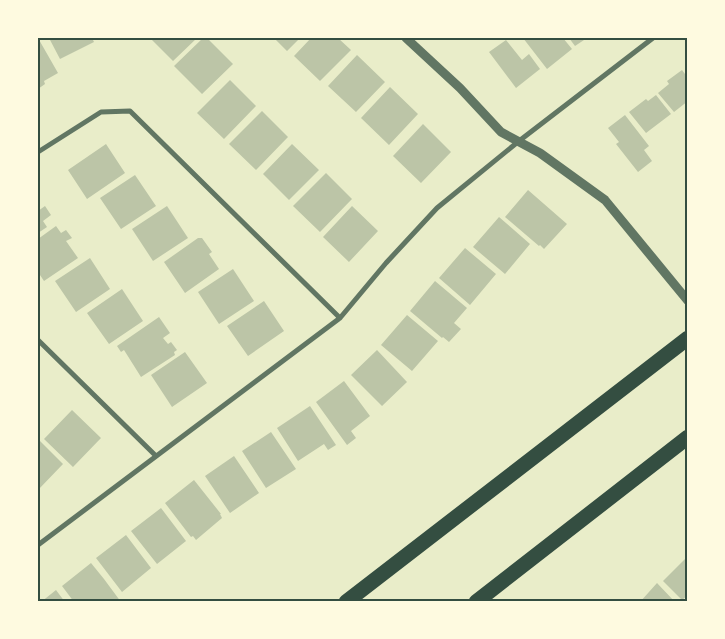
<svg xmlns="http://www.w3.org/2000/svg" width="725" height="639" font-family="'Titillium Web',sans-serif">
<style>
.building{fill:#bcc5a7}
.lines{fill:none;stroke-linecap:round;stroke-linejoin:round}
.minor{stroke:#617663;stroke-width:5}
.tertiary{stroke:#617663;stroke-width:9}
.motorway{stroke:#344e41;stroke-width:15}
.neatline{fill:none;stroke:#344e41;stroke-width:2}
</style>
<rect width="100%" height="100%" fill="#e9edc9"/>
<!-- building -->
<path class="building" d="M 38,38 L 58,73 L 44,81 L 45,84 L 38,89 Z
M 49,38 L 92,38 L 94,42 L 60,59 Z
M 150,38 L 197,38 L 173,61 Z
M 203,38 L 207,38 L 233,64 L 202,94 L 174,66 Z
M 274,38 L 300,38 L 287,51 Z
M 311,38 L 338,38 L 351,50 L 320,81 L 294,56 Z
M 523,38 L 553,38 L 554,39 L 557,38 L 563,38 L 572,49 L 547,69 Z
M 569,38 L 587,38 L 575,46 Z
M 506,40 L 522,60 L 529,54 L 540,69 L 516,88 L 489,52 Z
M 357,55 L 385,82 L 356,112 L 328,86 Z
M 682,70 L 688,78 L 688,101 L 674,112 L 658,93 L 669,84 L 667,81 Z
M 230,80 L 256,106 L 224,139 L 197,113 Z
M 390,87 L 418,114 L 389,145 L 361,118 Z
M 656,95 L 671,114 L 646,133 L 629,112 L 646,99 L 648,101 Z
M 262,111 L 288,137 L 256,170 L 229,144 Z
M 625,115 L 649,146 L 644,150 L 652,161 L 638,172 L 616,144 L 619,142 L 608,128 Z
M 423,124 L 451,152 L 421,183 L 393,156 Z
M 106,144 L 125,173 L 87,199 L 68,170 Z
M 292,144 L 319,170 L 289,200 L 263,174 Z
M 326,173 L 352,199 L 320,232 L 293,206 Z
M 135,175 L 156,206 L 121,229 L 100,198 Z
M 528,190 L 567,224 L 544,249 L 540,245 L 539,246 L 505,217 Z
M 45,206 L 51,215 L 43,221 L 47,227 L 38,233 L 38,211 Z
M 167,206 L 188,238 L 153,261 L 132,229 Z
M 352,206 L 378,231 L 349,262 L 323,237 Z
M 499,217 L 530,244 L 505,274 L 473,247 Z
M 56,226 L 61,233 L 66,230 L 72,238 L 66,241 L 78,258 L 44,281 L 38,272 L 38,239 Z
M 198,238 L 202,238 L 212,252 L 209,254 L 219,269 L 185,293 L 164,262 Z
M 465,248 L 496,274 L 470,305 L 439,278 Z
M 90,258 L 110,289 L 76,312 L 55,281 Z
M 233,269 L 254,301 L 219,324 L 198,292 Z
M 435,281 L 467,308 L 454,323 L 461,329 L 449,342 L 443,337 L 442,338 L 410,311 Z
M 122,289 L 143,321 L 109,344 L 87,313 Z
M 264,301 L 284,331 L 248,356 L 227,326 Z
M 407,315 L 438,341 L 412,371 L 381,345 Z
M 159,317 L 170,333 L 163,338 L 168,344 L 171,342 L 177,350 L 174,352 L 175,355 L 141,377 L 124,350 L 121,352 L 117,346 Z
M 377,350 L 407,382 L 382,406 L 351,375 Z
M 185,352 L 207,383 L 172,407 L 151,375 Z
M 344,381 L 370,416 L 351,431 L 356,438 L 347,445 L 316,402 Z
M 310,406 L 336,445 L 328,450 L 324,444 L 298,461 L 277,428 Z
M 72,410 L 101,438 L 73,467 L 44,439 Z
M 271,432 L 296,469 L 266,488 L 242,451 Z
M 39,440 L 63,464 L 38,490 L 38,442 Z
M 234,456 L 259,493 L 230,513 L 205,476 Z
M 194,480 L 221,514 L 220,514 L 222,518 L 196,540 L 193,536 L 191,537 L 165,503 Z
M 161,508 L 186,541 L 157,564 L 131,531 Z
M 126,535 L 151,568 L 122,592 L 96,558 Z
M 688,556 L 688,595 L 682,600 L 663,581 Z
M 91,563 L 104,579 L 121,602 L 74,602 L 62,586 Z
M 657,583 L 675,602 L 640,602 Z
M 56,590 L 65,602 L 41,602 Z"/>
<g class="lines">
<!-- minor -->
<path class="minor" d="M 38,152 L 101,112 L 130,111 L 340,318
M 38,340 L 155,455
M 38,545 L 340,318 L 386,263 L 437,208 L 519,141 L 653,38"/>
<!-- tertiary -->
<path class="tertiary" d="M 406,38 L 460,88 L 501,132 L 540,153 L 605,200 L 688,301"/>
<!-- motorway -->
<path class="motorway" d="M 346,602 L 688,338
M 476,602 L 688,437"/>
</g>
<!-- border -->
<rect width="725" height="639" fill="none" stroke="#fefae0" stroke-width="78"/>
<rect x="39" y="39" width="647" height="561" class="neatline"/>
</svg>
